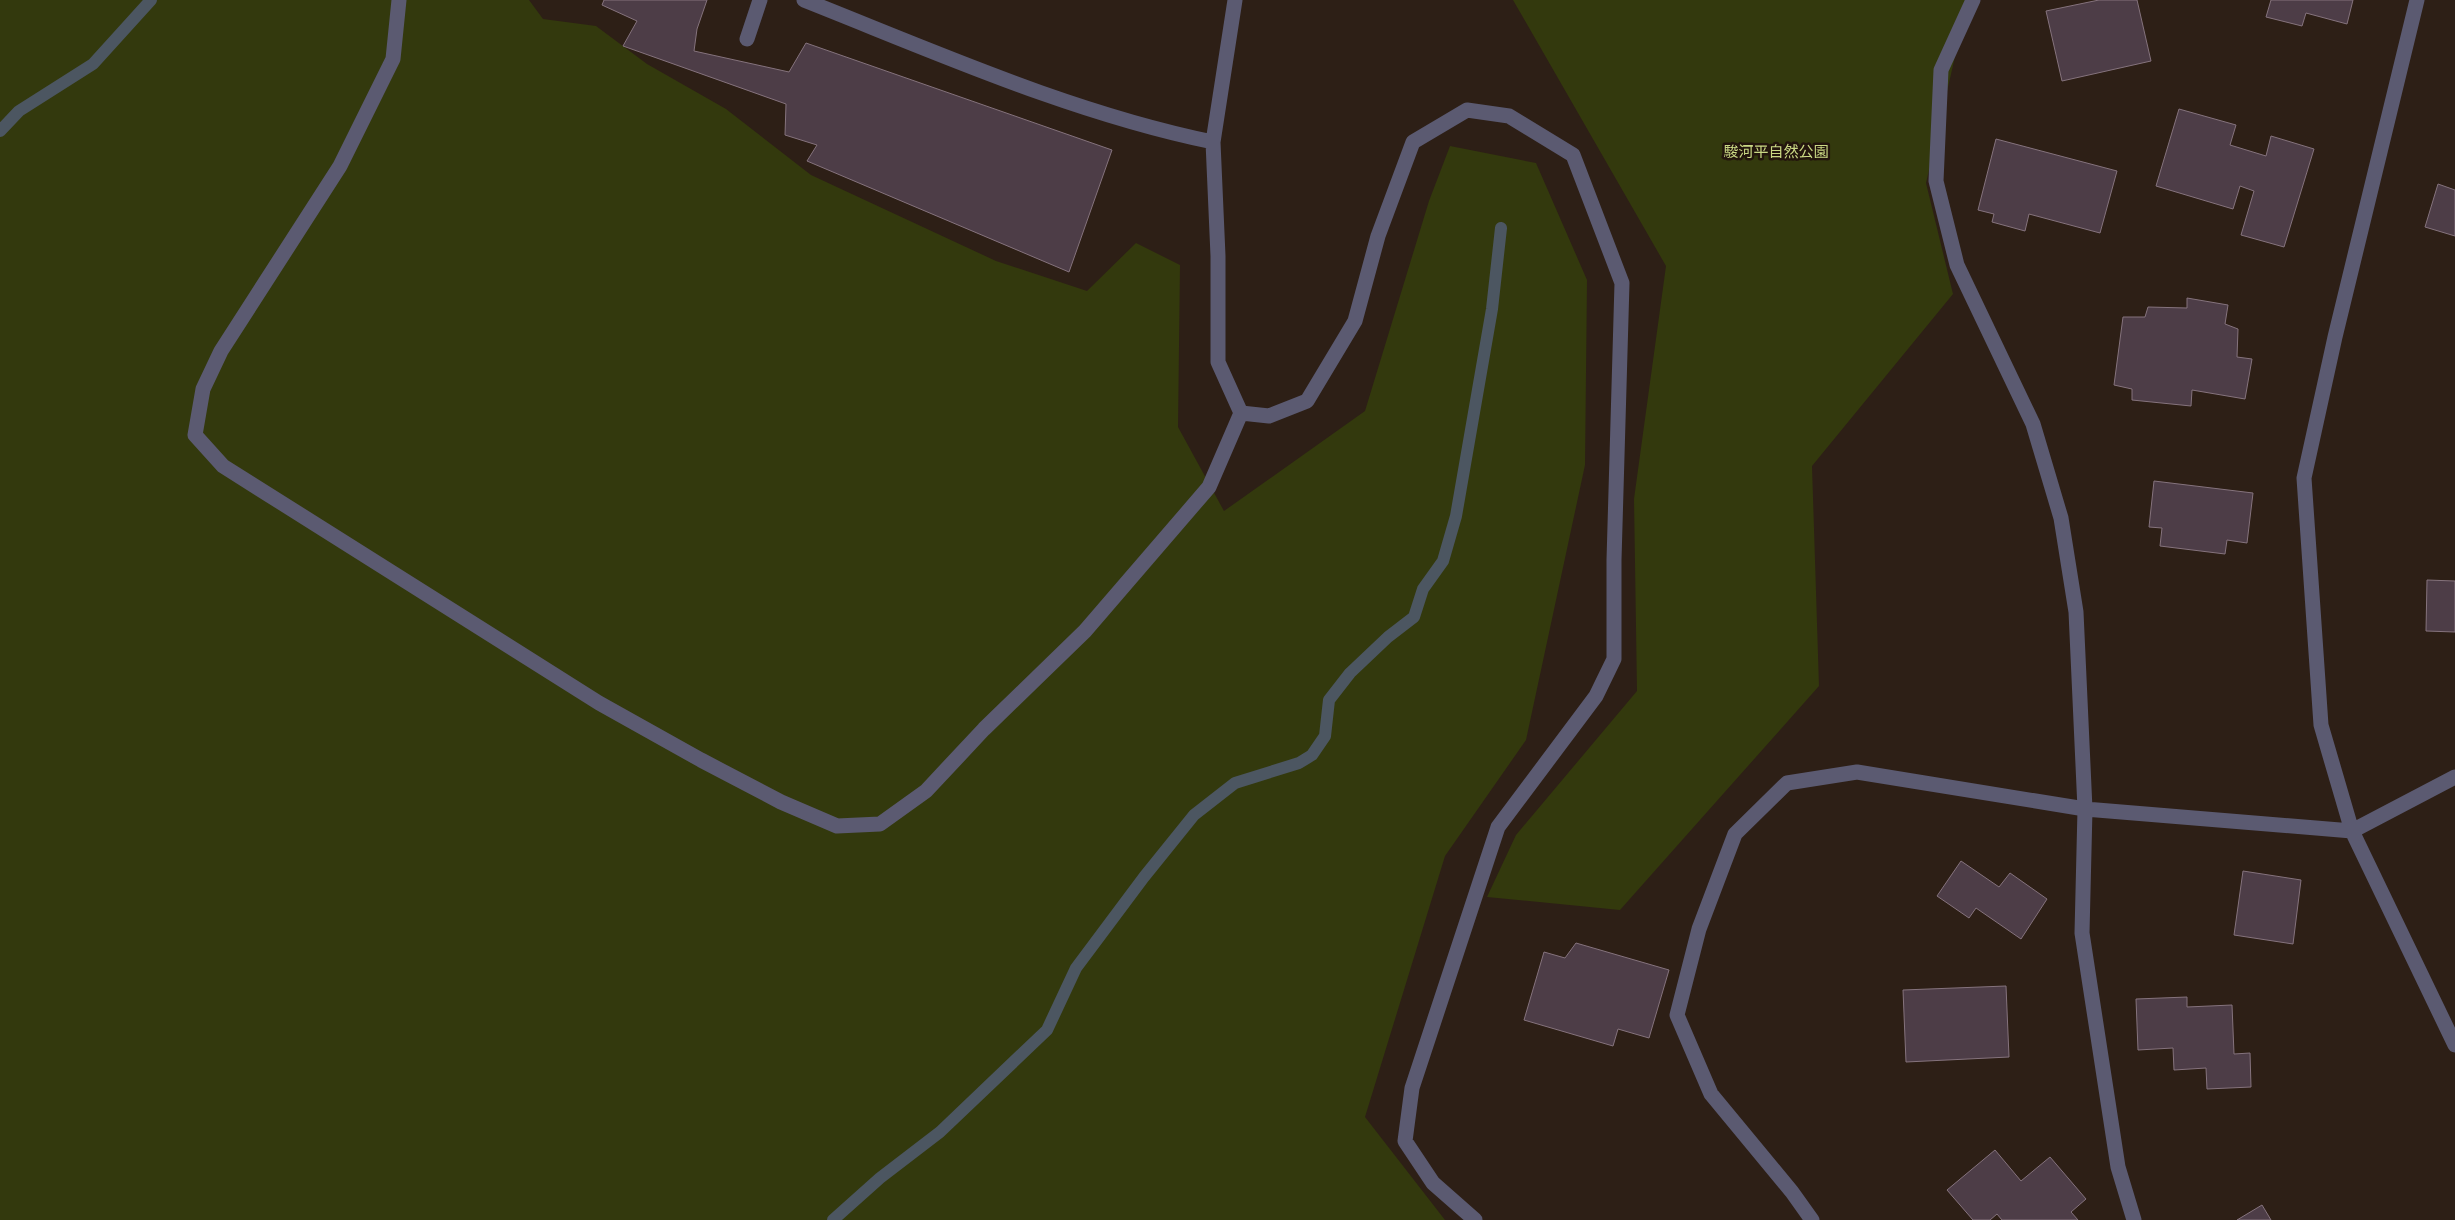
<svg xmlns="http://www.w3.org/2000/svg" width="2455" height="1220" font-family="'Fira Sans','Noto Sans JP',sans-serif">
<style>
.green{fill:#33390d}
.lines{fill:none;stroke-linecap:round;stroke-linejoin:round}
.stream{stroke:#4c5661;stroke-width:12}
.building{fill:#4d3d47;stroke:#85737d}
.minor{stroke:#5b5a71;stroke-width:15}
.labels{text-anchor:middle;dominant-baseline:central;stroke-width:5;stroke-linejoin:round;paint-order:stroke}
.park-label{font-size:15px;fill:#cad884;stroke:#23150d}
</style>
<rect width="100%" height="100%" fill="#2d1f16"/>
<!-- green -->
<path class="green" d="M 0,0 L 529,0 L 543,19 L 596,26 L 647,64 L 726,109 L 811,175 L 996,261 L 1087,291 L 1136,243 L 1180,265 L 1178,427 L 1224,511 L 1365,411 L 1429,201 L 1450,146 L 1536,163 L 1587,280 L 1585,465 L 1526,740 L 1445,856 L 1365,1117 L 1445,1220 L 0,1220 Z
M 1513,0 L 1968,0 L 1926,183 L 1953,294 L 1812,466 L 1819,686 L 1620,910 L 1487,897 L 1516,835 L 1637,691 L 1634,499 L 1666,266 Z"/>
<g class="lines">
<!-- stream -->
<path class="stream" d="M 0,131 L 19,111 L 93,64 L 151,0
M 833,1220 L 880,1178 L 940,1132 L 1047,1030 L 1076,968 L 1144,877 L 1194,815 L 1235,783 L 1299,763 L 1312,755 L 1325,736 L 1329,700 L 1350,673 L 1388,637 L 1414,617 L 1423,589 L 1443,561 L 1456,516 L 1492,309 L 1501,228"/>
</g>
<!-- building -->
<path class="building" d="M 604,0 L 707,0 L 697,29 L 694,51 L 789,72 L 806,43 L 1112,150 L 1069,272 L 807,161 L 817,145 L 785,135 L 786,104 L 623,46 L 637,21 L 602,5 Z
M 2099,0 L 2137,0 L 2151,61 L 2062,81 L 2046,11 Z
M 2271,0 L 2353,0 L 2347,24 L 2306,13 L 2302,26 L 2266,17 Z
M 2179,109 L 2236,125 L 2230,145 L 2266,156 L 2271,136 L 2314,149 L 2284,247 L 2241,235 L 2254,191 L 2240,186 L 2233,209 L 2156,186 Z
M 1996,139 L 2117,171 L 2100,233 L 2029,214 L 2025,231 L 1992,222 L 1994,214 L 1978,210 Z
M 2438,184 L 2455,190 L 2455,236 L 2425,227 Z
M 2187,298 L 2228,305 L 2225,324 L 2238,329 L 2237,357 L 2252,359 L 2245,399 L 2192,390 L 2191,406 L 2132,400 L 2132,389 L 2114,385 L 2123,317 L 2145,317 L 2148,307 L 2187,308 Z
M 2154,481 L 2253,493 L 2247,543 L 2227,540 L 2225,554 L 2160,546 L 2162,528 L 2149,527 Z
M 2427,580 L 2455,581 L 2455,632 L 2426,631 Z
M 1961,861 L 1999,887 L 2010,873 L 2047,899 L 2021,939 L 1976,908 L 1969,918 L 1937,896 Z
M 2243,871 L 2301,880 L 2293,944 L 2234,935 Z
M 1576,943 L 1669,970 L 1649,1038 L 1618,1029 L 1613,1046 L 1524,1020 L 1544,952 L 1565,958 Z
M 2006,986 L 2009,1057 L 1906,1062 L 1903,990 Z
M 2187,997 L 2187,1007 L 2232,1005 L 2234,1054 L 2250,1053 L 2251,1087 L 2207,1089 L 2206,1068 L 2174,1070 L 2173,1048 L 2138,1050 L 2136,999 Z
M 1995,1150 L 2021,1181 L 2050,1157 L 2086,1199 L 2071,1212 L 2078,1220 L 2002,1220 L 1997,1214 L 1990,1220 L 1973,1220 L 1947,1190 Z
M 2262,1205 L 2271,1220 L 2237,1220 Z"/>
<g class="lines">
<!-- minor -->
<path class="minor" d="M 399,0 L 393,59 L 340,166 L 221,351 L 203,389 L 195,435 L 223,466 L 599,703 L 701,760 L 781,802 L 837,826 L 880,824 L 926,791 L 984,729 L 1085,631 L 1209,487 L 1241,413
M 804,0 C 938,53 1072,113 1213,142
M 1235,0 L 1213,142 L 1218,256 L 1218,362 L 1241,413 L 1269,416 L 1307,401 L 1355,321 L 1378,236 L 1413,142 L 1467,110 L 1509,116 L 1573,155 L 1622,283 L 1614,560 L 1614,659 L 1596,696 L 1498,827 L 1412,1088 L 1405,1141 L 1433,1183 L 1475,1220
M 1973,0 L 1941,70 L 1936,181 L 1957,265 L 2033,424 L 2061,518 L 2076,612 L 2085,809 L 2082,933 L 2118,1167 L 2134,1220
M 2417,0 L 2335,337 L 2304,478 L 2321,725 L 2352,831 L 2455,1045
M 747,39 L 760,0
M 1812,1220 L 1792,1192 L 1711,1094 L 1677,1015 L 1699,929 L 1735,834 L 1787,783 L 1857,772 L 2085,809 L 2352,831 L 2455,777"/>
</g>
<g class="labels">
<!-- park labels -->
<g class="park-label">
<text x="1776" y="152">駿河平自然公園</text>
</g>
</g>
</svg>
